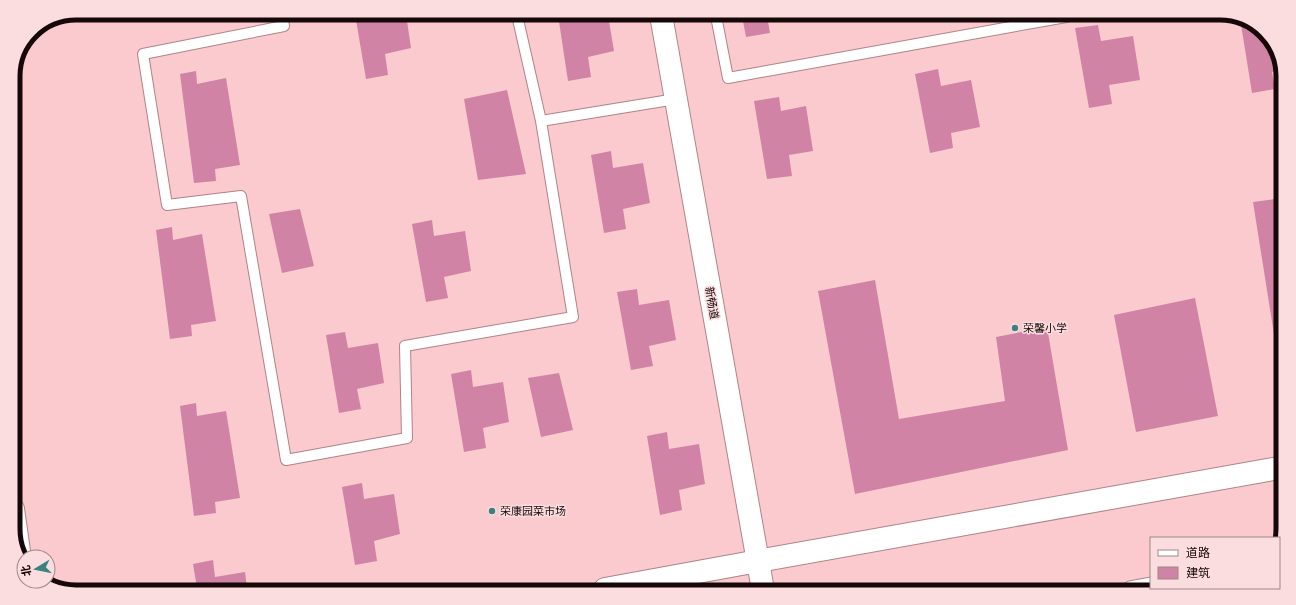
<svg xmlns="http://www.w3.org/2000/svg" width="1296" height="605" font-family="Ubuntu,'Noto Sans SC',sans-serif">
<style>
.building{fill:#d183a5}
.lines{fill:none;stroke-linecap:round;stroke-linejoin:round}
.lane-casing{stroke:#b08387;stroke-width:12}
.secondary-casing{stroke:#b08387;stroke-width:24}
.lane{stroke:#fff;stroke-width:10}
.secondary{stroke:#fff;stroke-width:22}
.poi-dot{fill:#398280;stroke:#fbdddf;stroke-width:1.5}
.labels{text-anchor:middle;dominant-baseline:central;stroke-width:3;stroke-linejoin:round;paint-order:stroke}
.street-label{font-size:11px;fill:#160709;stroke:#fbdddf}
.poi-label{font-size:11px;fill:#160709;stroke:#fbdddf;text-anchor:start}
.rim{fill:none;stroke:#160709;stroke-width:5}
</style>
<rect width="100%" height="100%" fill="#facace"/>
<!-- building -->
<path class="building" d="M 355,14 L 406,14 L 411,48 L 385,54 L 388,75 L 366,79 Z
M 558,15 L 608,15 L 614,51 L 588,57 L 591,77 L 568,81 Z
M 742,16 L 767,16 L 770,33 L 746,37 Z
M 1240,18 L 1244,18 L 1272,41 L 1282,70 L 1272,72 L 1275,89 L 1252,93 Z
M 1098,25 L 1101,41 L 1133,36 L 1140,80 L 1109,85 L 1112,104 L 1089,108 L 1075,28 Z
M 938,69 L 941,86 L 971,80 L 980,127 L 951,133 L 953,148 L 930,153 L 915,74 Z
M 196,71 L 197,84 L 226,78 L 240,165 L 215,169 L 216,181 L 194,183 L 180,74 Z
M 507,90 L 526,174 L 478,180 L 464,99 Z
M 779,97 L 781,111 L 806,106 L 813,151 L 789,155 L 792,176 L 767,179 L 754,101 Z
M 611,151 L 613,168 L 643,163 L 650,203 L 623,209 L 626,229 L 604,233 L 591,155 Z
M 1282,198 L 1280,366 L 1279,366 L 1253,202 Z
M 300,209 L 314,266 L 282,273 L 269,214 Z
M 432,220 L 434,236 L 465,231 L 471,271 L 444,277 L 448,298 L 426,302 L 412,224 Z
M 172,227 L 173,240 L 202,234 L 216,321 L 191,325 L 192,336 L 170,339 L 156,230 Z
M 875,280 L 899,419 L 1005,401 L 996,337 L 1047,327 L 1068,450 L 855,494 L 818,291 Z
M 637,289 L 639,305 L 669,300 L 676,340 L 649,346 L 653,366 L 631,370 L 617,292 Z
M 1195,298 L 1218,416 L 1136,432 L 1114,315 Z
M 345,332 L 348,348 L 378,343 L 384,383 L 357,389 L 361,409 L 339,413 L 326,335 Z
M 471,370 L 473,387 L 503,382 L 509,422 L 483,428 L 486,448 L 464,452 L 451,374 Z
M 559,373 L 573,430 L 541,437 L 528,378 Z
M 196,403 L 197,416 L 226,411 L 240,498 L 215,502 L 216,513 L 194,516 L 180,406 Z
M 667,432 L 669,449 L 699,444 L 705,484 L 679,490 L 682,510 L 660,515 L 647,436 Z
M 362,483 L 364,499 L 394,494 L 400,534 L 374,541 L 377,561 L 355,565 L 342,487 Z
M 213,560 L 215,577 L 245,572 L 247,588 L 197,588 L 193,564 Z"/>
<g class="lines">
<!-- lane casing -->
<g class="lane-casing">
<path id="lane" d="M 282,14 L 284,26 L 143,54 L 167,205 L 241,196 L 286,460 L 407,438 L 405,346 L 573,317 L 541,121 L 517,15
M 716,16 L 728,78 L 1066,17
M 541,121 L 676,99"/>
</g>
<!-- secondary casing -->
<g class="secondary-casing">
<path id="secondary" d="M 661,15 L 763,590
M 13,509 L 19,551
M 605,589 L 758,561 L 1279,468
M 1132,592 L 1154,588"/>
</g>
<!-- lane -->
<use href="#lane" class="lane"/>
<!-- secondary -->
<use href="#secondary" class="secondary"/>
</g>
<!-- markers -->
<g class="poi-dot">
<circle cx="1015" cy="328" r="4"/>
<circle cx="492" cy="511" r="4"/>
</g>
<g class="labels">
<!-- street labels -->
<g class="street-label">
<text transform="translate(712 303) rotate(80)">新畅道</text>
</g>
<!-- poi labels -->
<g class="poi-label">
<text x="1023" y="328">荣馨小学</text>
<text x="500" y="511">荣康园菜市场</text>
</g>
</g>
<!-- crop -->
<path d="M0 0H1296V605H0ZM76 20H1220A56 56 0 0 1 1276 76V529A56 56 0 0 1 1220 585H76A56 56 0 0 1 20 529V76A56 56 0 0 1 76 20Z" fill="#fbdddf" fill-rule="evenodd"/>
<path class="rim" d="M76 20H1220A56 56 0 0 1 1276 76V529A56 56 0 0 1 1220 585H76A56 56 0 0 1 20 529V76A56 56 0 0 1 76 20Z"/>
<!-- legend -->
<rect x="1150" y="537" width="130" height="52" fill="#fbdddf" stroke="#9f8789"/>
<rect x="1158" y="550" width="20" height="6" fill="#ffffff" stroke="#9f8789"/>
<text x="1186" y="557" font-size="12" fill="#160709">道路</text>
<rect x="1158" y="567" width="20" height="12" fill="#d183a5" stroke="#9f8789"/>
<text x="1186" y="577" font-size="12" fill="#160709">建筑</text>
<!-- north arrow -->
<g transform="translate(36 569) rotate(260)"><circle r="19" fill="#fbdddf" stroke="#9f8789"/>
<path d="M0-3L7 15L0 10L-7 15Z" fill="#398280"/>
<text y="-6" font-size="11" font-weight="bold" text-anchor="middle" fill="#160709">北</text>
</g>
</svg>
